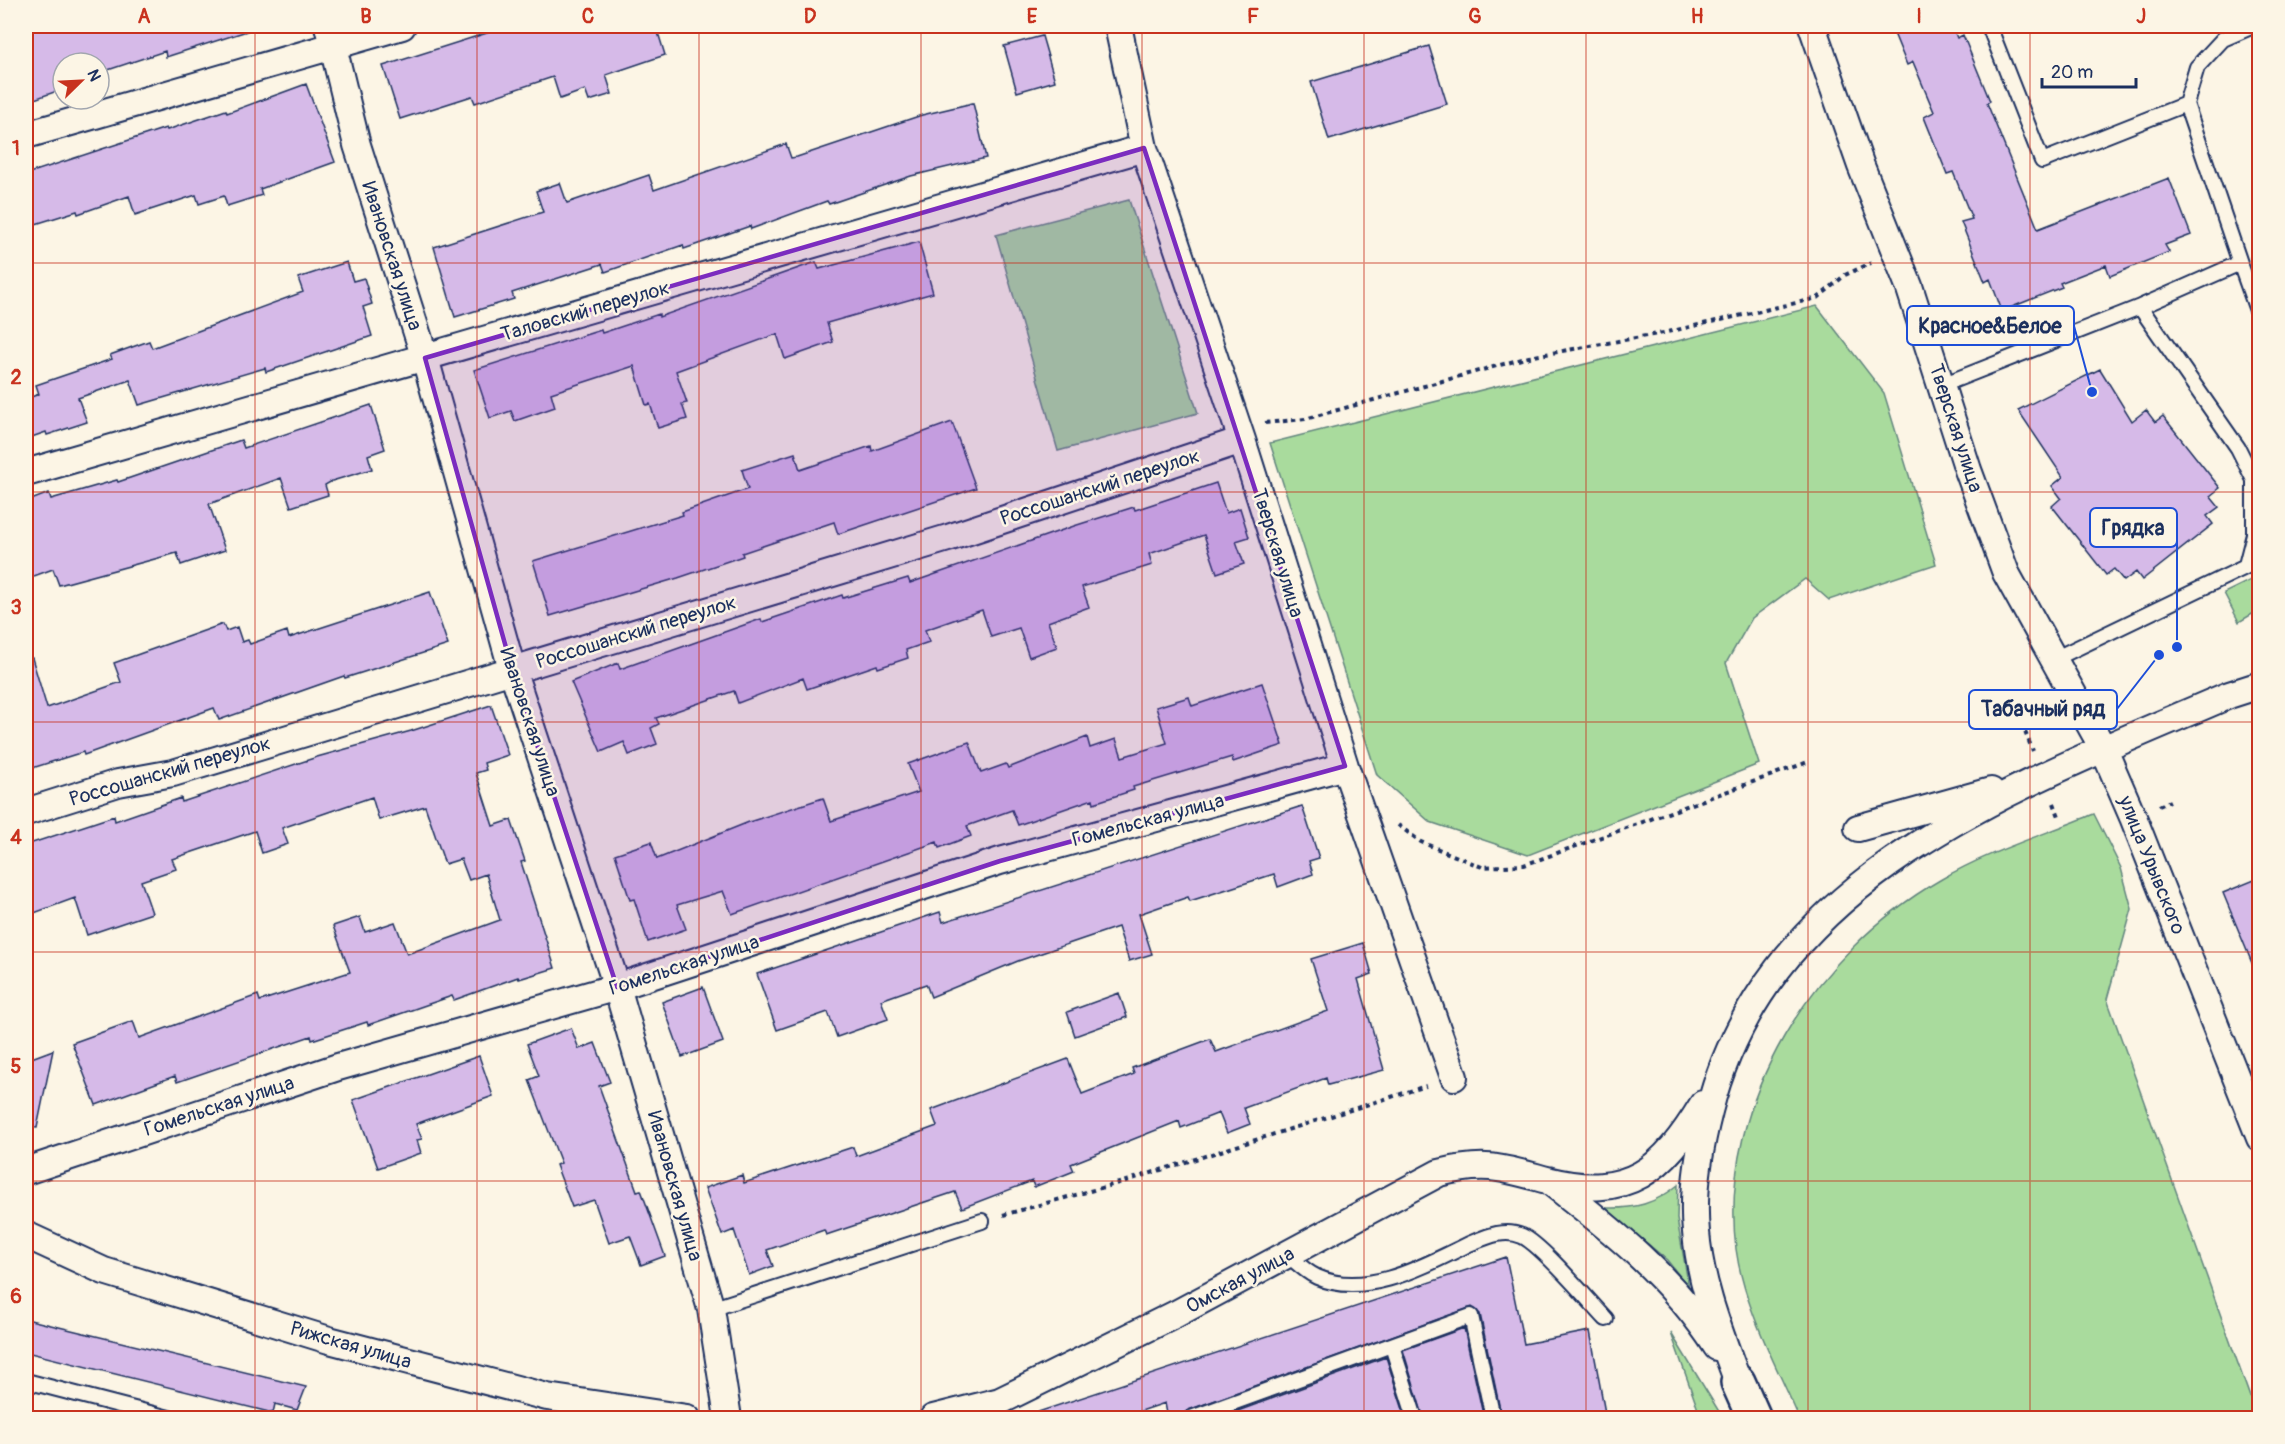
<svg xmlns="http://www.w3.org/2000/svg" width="2285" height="1444" font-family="Pangolin,sans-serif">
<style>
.green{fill:#a9db9d;stroke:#62857e;stroke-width:1.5}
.building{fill:#d6bae8;stroke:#1b2f5e;stroke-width:1.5}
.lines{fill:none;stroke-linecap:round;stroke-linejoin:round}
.lane-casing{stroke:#1b2f5e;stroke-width:18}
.street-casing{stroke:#1b2f5e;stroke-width:30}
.secondary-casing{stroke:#1b2f5e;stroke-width:38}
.path{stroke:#1b2f5e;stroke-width:4;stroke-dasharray:4.5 4.5;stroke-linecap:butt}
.lane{stroke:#fcf5e5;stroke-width:14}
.street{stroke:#fcf5e5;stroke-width:26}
.secondary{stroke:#fcf5e5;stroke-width:33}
.marked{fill:#7b2cbf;fill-opacity:0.2;stroke:#7b2cbf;stroke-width:4.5;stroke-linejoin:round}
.grid{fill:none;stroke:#c8321e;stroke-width:1.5;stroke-opacity:0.55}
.labels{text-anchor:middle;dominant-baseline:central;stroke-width:5;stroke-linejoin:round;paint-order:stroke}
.street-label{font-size:20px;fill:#1b2f5e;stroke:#fcf5e5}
.leader{fill:none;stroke:#1d4ed8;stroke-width:2}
.callout-dot{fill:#1d4ed8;stroke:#fcf5e5;stroke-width:2}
.callout{fill:#fcf5e5;stroke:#1d4ed8;stroke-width:2}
.callout-label{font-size:21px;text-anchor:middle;font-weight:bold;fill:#1b2f5e}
.neatline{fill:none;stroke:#c8321e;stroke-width:2}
.grid-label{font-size:20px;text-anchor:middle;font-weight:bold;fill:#c8321e}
</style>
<rect width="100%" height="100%" fill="#fcf5e5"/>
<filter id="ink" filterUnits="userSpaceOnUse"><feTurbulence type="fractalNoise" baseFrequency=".0167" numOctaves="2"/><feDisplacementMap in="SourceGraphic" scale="12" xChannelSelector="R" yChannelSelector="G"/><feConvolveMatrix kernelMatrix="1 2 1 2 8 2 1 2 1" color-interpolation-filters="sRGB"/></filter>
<g filter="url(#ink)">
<!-- green -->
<path class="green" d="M 1129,200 L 1198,413 L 1058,451 L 996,235 Z
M 1817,306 L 1884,393 L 1936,564 L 1829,600 L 1805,579 L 1752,618 L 1726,663 L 1759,764 L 1528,855 L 1430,822 L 1377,775 L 1270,443 Z
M 2259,576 L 2259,610 L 2239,622 L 2224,593 Z
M 2094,814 L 2121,868 L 2132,909 L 2107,999 L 2250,1397 L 2259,1395 L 2259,1418 L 1799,1418 C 1776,1364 1744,1308 1736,1249 C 1718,1101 1815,952 1940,880 C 1987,852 2043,835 2094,814 Z
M 1678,1185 L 1677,1219 L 1689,1288 L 1667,1260 L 1605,1208 C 1635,1209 1655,1204 1678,1185 Z
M 1671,1333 L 1723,1418 L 1701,1418 Z"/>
<!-- building -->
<path class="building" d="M 26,26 L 246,26 L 247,31 L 166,57 L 165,51 L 99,73 L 99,63 L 63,63 L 63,89 L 26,102 Z
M 509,26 L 656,26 L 665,55 L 606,75 L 612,94 L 589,101 L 585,90 L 560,99 L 553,77 L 475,103 L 472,96 L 400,119 L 383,66 Z
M 1891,26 L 1952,26 L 1957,38 L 1963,35 L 1990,101 L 1987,103 L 2038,229 L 2169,178 L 2191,235 L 2165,245 L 2169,252 L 2110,276 L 2106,265 L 2060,283 L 2062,287 L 2002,311 L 1990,279 L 1985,282 L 1961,222 L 1972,219 L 1953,172 L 1947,174 L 1924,117 L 1934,112 L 1913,62 L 1907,65 Z
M 1042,36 L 1055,81 L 1017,92 L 1004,46 Z
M 1429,46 L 1447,104 L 1329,140 L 1311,82 Z
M 306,84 L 335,162 L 260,189 L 262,195 L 227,206 L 224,196 L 199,204 L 196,195 L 135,215 L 129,196 L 78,214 L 77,211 L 26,227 L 26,174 L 166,128 L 167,130 L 226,110 L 227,113 Z
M 973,103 L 986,158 L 911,176 L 829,204 L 827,201 L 751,229 L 750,226 L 684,249 L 683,245 L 605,272 L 602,264 L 512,293 L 514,299 L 455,317 L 434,247 L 543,212 L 536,191 L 560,183 L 567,203 L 649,175 L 654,190 L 786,144 L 791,158 L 797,157 L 922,115 Z
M 919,242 L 933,293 L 827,323 L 833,342 L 785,359 L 777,334 L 676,371 L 687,403 L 682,404 L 687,419 L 658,428 L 650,404 L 646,405 L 634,366 L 551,393 L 555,407 L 515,421 L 511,411 L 490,418 L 474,370 L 601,330 L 602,333 L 659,314 L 659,317 L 816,262 L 819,269 Z
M 347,262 L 353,281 L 364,278 L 372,304 L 363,307 L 372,336 L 266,372 L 265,368 L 139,405 L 130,380 L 78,398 L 87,422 L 47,435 L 46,432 L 26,439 L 26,399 L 39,394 L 36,385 L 112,359 L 110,355 L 149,341 L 152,348 L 303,292 L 298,278 Z
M 2100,369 L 2132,421 L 2146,410 L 2155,422 L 2163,416 L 2220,488 L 2210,496 L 2219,507 L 2207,516 L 2213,524 L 2142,580 L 2136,572 L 2124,581 L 2114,569 L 2106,575 L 2052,506 L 2061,498 L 2052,486 L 2063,477 L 2018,410 Z
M 371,405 L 385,449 L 368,455 L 372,469 L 332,481 L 325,485 L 328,495 L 291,507 L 281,478 L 209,504 L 225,550 L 181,565 L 177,553 L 59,585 L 53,569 L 26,579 L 26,502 L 49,493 L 51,499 L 117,480 L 118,482 L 241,440 L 244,448 Z
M 952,422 L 976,488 L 838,534 L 834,522 L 742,553 L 743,556 L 678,578 L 550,616 L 533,561 L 683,515 L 682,512 L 748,489 L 742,470 L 795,453 L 800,470 L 871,446 L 872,451 Z
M 1216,483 L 1226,513 L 1240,508 L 1249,537 L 1236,541 L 1244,564 L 1217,573 L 1204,535 L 1149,554 L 1152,565 L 1082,587 L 1089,607 L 1048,622 L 1057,647 L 1029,657 L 1019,628 L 991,637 L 982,610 L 925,630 L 929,642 L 906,650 L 908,658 L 878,668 L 877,665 L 807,689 L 803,678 L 738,703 L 734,691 L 656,718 L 659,724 L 651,728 L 657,744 L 629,755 L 624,742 L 601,752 L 571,682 L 618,663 L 620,669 L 761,619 L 762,622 L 842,595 L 843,598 L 908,578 L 910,583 L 1074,526 L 1134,507 L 1135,510 Z
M 430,592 L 448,645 L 345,678 L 344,676 L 219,720 L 214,708 L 84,755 L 83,752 L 26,770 L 26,658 L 32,658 L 47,708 L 121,682 L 114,663 L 223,624 L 226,631 L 237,627 L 242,642 L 248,640 L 250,644 L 287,631 L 289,638 Z
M 1262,683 L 1283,745 L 1233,762 L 1232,757 L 1133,787 L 1134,790 L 1094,803 L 1093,799 L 1018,825 L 1012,810 L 967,826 L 971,836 L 939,848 L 937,842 L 732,914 L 723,891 L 677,905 L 686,929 L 648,942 L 634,899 L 630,900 L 615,854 L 651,842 L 657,859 L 749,822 L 823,798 L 831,821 L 919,792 L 908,764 L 969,742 L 981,773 L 1006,764 L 1008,768 L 1087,737 L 1090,748 L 1116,739 L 1122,757 L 1167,743 L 1156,707 L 1189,697 L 1192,706 Z
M 491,705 L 508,755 L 484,763 L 486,770 L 476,773 L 493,826 L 511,820 L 525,861 L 521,862 L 555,968 L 519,979 L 518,977 L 454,1000 L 452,996 L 368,1025 L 367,1022 L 312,1040 L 311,1036 L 177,1082 L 175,1076 L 96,1105 L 72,1043 L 133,1021 L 139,1038 L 258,995 L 260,1001 L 350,972 L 333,926 L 360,917 L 365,932 L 395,922 L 407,954 L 500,920 L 486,874 L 469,880 L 461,859 L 445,864 L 425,806 L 379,820 L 372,797 L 282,828 L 288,844 L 262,853 L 255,831 L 172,859 L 176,869 L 141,881 L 152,913 L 87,935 L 75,898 L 26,916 L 26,845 L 114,816 L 115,821 L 181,798 L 182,802 L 317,757 L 411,731 Z
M 1302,806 L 1319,858 L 1309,861 L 1313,874 L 1278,887 L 1274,874 L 1190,901 L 1188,897 L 1139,914 L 1152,954 L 1129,961 L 1118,927 L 1018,961 L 931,997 L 926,984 L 881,1000 L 888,1019 L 837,1037 L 828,1012 L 777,1030 L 757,974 L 940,912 L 943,922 Z
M 2259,878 L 2259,980 L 2223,893 Z
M 1363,943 L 1372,974 L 1358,979 L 1384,1070 L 1328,1085 L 1326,1078 L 1244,1108 L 1250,1124 L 1227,1133 L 1219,1113 L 1181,1128 L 1179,1121 L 1071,1164 L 1074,1171 L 1034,1187 L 1032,1181 L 962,1208 L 955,1192 L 826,1235 L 824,1230 L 767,1250 L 773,1266 L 749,1275 L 734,1230 L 722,1235 L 705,1188 L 742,1175 L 744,1183 L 853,1147 L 856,1156 L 937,1126 L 931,1110 L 1068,1059 L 1082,1094 L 1134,1074 L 1132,1068 L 1210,1039 L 1216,1052 L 1328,1011 L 1311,959 Z
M 703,987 L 723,1042 L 682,1057 L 662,1002 Z
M 1119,993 L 1127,1017 L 1075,1036 L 1067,1012 Z
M 571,1028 L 579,1049 L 595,1043 L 610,1082 L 599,1086 L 637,1191 L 641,1190 L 665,1256 L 641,1265 L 630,1236 L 609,1243 L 594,1200 L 572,1207 L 556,1165 L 561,1163 L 529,1080 L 539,1076 L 527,1044 Z
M 53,1050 L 37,1128 L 26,1127 L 26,1060 Z
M 479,1056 L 493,1096 L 416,1124 L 422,1139 L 417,1140 L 421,1153 L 378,1168 L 353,1100 Z
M 1506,1257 L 1524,1344 L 1590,1331 L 1605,1413 L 1574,1419 L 1502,1419 L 1480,1314 L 1472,1307 L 1188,1410 L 1182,1419 L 1168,1419 L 1165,1403 L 1117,1419 L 1032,1419 L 1032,1414 Z
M 26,1319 L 306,1387 L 297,1410 L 275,1404 L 273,1413 L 26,1352 Z
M 1464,1328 L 1484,1419 L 1424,1419 L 1403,1350 Z
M 1386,1357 L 1406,1419 L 1216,1419 Z"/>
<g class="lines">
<!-- lane casing -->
<g class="lane-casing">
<path id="lane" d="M 2186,104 L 2197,67 L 2223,39 L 2253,26
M 2240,263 L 2260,319
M 2140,307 L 2238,448 L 2254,480 L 2254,534 L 2246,565
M 1942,385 L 2140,307 L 2240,263 L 2186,104 L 2042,161 L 1989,26
M 2052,660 L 2260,560
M 1288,1255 C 1297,1263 1306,1272 1317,1277 C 1366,1299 1426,1265 1469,1244 C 1486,1237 1504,1228 1522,1236 C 1541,1244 1589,1301 1606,1319
M 711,1309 L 982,1221
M 1392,1346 L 1415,1418
M 26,1381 L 169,1418
M 1191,1418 L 1471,1316 L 1493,1418"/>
</g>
<!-- street casing -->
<g class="street-casing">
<path id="street" d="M 328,26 L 357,145 L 425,358 L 512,669 L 617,987 L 711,1309 L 728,1418
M 1118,26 L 1144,148 L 1242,440 L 1345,766 L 1454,1077
M 1812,26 L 1861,166 L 1909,286 L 1968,470 L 2006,573 L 2104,750 L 2133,817 L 2260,1138
M 26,135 L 402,26
M 26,473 L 1144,148
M 26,812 L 118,783 L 173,773 L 948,538 L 1242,440
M 1858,828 L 1991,791
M 26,1171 L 338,1067 L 617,987 L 1000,861 L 1345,766
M 1548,1180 C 1611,1229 1673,1278 1717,1347
M 26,1235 L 104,1271 L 329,1340 L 547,1397 L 687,1418
M 1738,1382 C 1720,1333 1700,1284 1696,1232 C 1692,1192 1699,1150 1709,1111 C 1769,871 2026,783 2229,695 L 2260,685
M 933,1418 L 1000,1401 L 1176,1314 L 1439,1173 C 1486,1161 1503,1168 1547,1180 C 1629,1201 1663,1170 1703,1104"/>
</g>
<!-- secondary casing -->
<g class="secondary-casing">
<path id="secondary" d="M 1738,1382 L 1754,1418"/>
</g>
<!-- path -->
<path class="path" d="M 1265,423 L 1305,419 L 1529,357 L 1663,333 L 1818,298 L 1845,275 L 1871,263
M 2025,732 L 2033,751
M 2054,803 L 2060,819
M 2159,806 L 2170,801
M 1398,825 L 1421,842 L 1482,867 L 1524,865 L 1808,762
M 1003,1215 L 1126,1181 L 1426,1086"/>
<!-- lane -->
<use href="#lane" class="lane"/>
<!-- street -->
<use href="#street" class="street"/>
<!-- secondary -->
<use href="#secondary" class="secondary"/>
</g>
</g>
<!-- marked area -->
<path class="marked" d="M 1144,148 L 1345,766 L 1000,861 L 617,987 L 512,669 L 425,358 Z"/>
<!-- grid -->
<path class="grid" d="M 255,26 L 255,1418M 477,26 L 477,1418M 699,26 L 699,1418M 921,26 L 921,1418M 1142,26 L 1142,1418M 1364,26 L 1364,1418M 1586,26 L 1586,1418M 1808,26 L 1808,1418M 2030,26 L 2030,1418M 26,263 L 2260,263M 26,492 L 2260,492M 26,722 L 2260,722M 26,952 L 2260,952M 26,1181 L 2260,1181"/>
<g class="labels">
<!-- street labels -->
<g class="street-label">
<text transform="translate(392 256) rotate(72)">Ивановская улица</text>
<text transform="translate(585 311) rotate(-16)">Таловский переулок</text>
<text transform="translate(1956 428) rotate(72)">Тверская улица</text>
<text transform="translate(1100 487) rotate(-18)">Россошанский переулок</text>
<text transform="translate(1278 553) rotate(73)">Тверская улица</text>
<text transform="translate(636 632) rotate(-17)">Россошанский переулок</text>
<text transform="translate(530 722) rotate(72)">Ивановская улица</text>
<text transform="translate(170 771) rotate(-16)">Россошанский переулок</text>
<text transform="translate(1148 820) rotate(-15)">Гомельская улица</text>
<text transform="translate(2152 865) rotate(68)">улица Урывского</text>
<text transform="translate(684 965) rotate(-18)">Гомельская улица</text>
<text transform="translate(219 1106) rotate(-18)">Гомельская улица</text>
<text transform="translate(675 1186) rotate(74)">Ивановская улица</text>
<text transform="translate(1240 1280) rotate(-28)">Омская улица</text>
<text transform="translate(351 1345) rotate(16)">Рижская улица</text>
</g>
</g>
<!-- callouts -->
<path class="leader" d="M2092 392L2074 326M2177 647L2177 527M2159 655L2117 709"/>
<g class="callout-dot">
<circle cx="2092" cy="392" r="6"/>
<circle cx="2177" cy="647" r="6"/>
<circle cx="2159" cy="655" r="6"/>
</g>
<g class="callout">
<rect x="1907" y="306" width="167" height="39" rx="6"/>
<rect x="2090" y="508" width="87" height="39" rx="6"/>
<rect x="1969" y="690" width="148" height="39" rx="6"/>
</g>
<g class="callout-label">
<text x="1990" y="333">Красное&amp;Белое</text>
<text x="2133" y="535">Грядка</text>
<text x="2043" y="716">Табачный ряд</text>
</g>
<!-- margin -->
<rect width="2285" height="1444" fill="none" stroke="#fcf5e5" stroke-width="66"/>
<!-- north arrow -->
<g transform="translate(81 81) rotate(66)"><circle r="28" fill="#fcf5e5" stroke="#a2a6af" stroke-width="1.5"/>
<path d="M0-4.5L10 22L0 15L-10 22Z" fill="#c8321e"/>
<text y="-9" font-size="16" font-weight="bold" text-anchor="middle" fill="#1b2f5e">N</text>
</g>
<!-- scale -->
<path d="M2042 78v9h94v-9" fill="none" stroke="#1b2f5e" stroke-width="3"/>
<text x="2051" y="78" font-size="18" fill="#1b2f5e" stroke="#fcf5e5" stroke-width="4.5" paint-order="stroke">20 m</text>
<rect x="33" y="33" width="2219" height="1378" class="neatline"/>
<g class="grid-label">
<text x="144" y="23">A</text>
<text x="366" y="23">B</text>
<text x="588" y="23">C</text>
<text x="810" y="23">D</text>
<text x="1032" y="23">E</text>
<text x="1253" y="23">F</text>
<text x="1475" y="23">G</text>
<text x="1697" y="23">H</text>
<text x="1919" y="23">I</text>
<text x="2141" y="23">J</text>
<text x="16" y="155">1</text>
<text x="16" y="384">2</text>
<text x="16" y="614">3</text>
<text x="16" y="844">4</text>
<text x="16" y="1073">5</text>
<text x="16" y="1303">6</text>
</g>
</svg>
